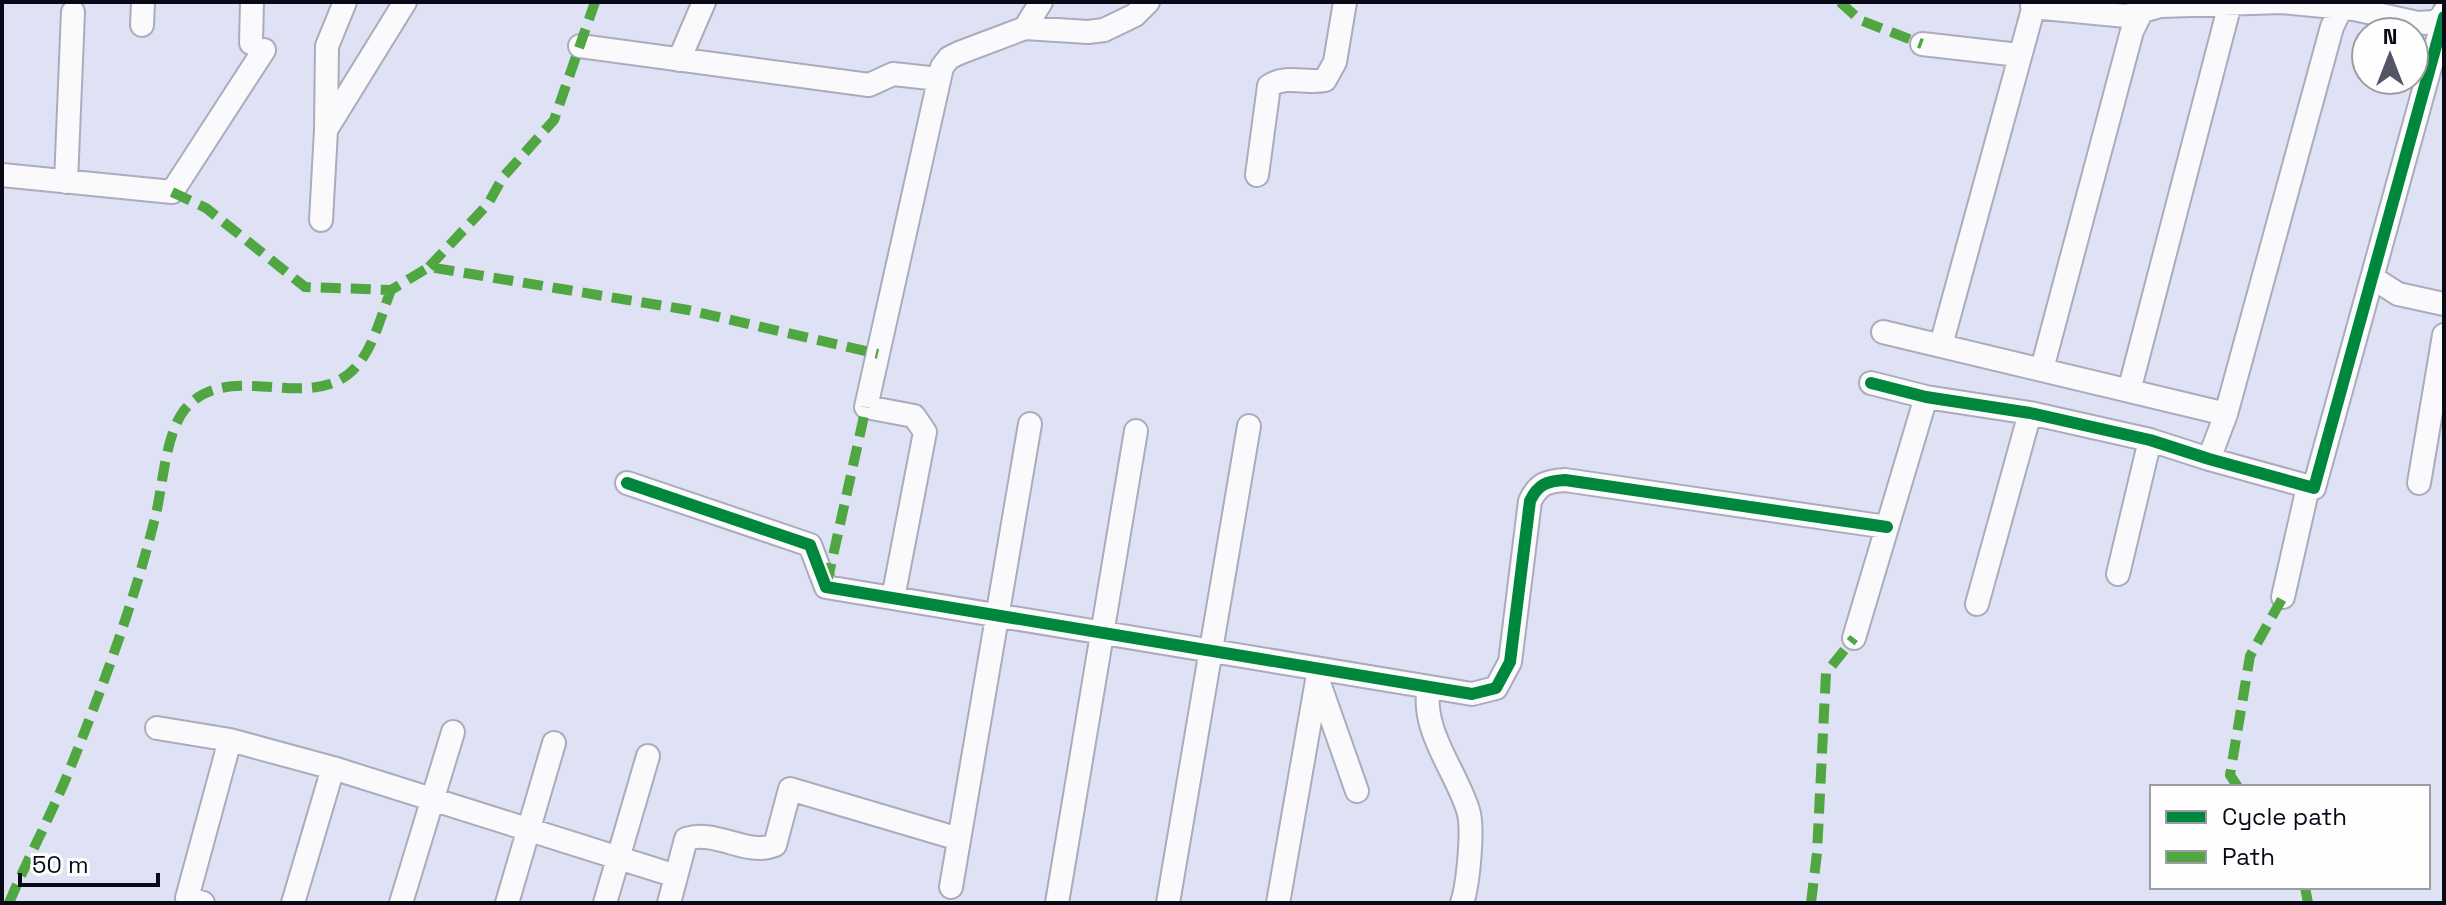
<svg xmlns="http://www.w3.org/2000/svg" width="2446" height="905" font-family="'Space Grotesk',sans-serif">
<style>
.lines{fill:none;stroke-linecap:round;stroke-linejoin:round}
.minor-casing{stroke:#aaacbb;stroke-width:26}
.minor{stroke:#fafafd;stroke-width:22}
.quiet{stroke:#50a742;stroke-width:10;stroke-dasharray:20 10;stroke-linecap:butt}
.cycleway-casing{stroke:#fefefe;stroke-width:17}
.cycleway{stroke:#00873e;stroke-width:12}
</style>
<rect width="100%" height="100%" fill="#dfe1f4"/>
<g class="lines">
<!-- minor casing -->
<g class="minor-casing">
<path id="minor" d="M 2032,7 L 2126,16 L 2160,6 L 2282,2 L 2354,9 L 2418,23 L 2434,22 L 2442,17 L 2444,12
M 142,25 L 143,2
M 1025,28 L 1041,2
M 251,43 L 252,2
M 1922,44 L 2019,55
M 580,46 L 869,85 L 893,74 L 939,79
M 679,60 L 704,2
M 326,129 L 327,46 L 345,2
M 2,175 L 172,192 L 264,50
M 1257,175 L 1269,86 C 1287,74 1306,84 1325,80 L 1335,62 L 1345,2
M 66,182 L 73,12
M 321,220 L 326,130 L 405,2
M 2373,278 L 2398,294 L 2444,304
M 1883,332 L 2226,414
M 1941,345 L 2035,2
M 2042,369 L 2132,31 L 2146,3
M 1871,383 L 1926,397 L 2030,413 L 2150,440 L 2209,459 L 2314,488 L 2444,17
M 2129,391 L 2230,4
M 2209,459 L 2226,414 L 2332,27 L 2341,8
M 627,483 L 810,545 L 826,587 L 1472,694 L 1496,688 L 1510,662 L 1530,501 C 1538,484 1547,481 1565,480 L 1887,527
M 2419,483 L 2444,335
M 2118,574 L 2150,440
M 2283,597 L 2308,487
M 893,598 L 925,432 L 914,416 L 866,407 L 942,67 L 949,58 L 959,53 L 1025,28 L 1088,32 L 1104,30 L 1135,15 L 1148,2
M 1977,604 L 2030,413
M 1854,638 L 1926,397
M 1319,683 L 1357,791
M 1429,687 C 1420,729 1456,771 1468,810 C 1474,828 1468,885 1462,903
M 157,728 L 230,740 L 333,768 L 676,876
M 951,887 L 1030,424
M 203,903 L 187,898 L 230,740
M 293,903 L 333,768
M 401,903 L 453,732
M 507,903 L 554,743
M 605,903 L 648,756
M 669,903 L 686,839 C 717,829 747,857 775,845 L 790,789 L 959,839
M 1057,903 L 1136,431
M 1168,903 L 1249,426
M 1278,903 L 1319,669"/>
</g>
<!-- minor -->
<use href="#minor" class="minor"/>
<!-- quiet -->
<path class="quiet" d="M 1840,2 L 1860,20 L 1922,44
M 172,192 L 206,208 L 305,287 L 391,290 L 429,267 L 688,310 L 878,354
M 429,267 L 488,204 L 503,177 L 554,120 L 595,2
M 827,583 L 866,407
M 2238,787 L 2230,775 L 2250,656 L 2283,597
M 2305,887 L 2308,903
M 9,903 C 27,860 49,819 67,776 C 101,692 133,606 155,518 C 163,487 165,432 186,408 C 231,356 318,420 360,362 C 375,342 382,313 391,290
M 1811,903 L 1817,853 L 1826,673 L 1854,638"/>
<!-- cycleway casing -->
<g class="cycleway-casing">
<path id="cycleway" d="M 1871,383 L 1926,397 L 2030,413 L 2150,440 L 2209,459 L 2314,488 L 2444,17
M 627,483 L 810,545 L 826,587 L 1472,694 L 1496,688 L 1510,662 L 1530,501 C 1538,484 1547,481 1565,480 L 1887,527"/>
</g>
<!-- cycleway -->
<use href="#cycleway" class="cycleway"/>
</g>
<!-- border -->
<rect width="2446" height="905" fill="none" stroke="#090917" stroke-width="8"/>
<!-- legend -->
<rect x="2150" y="785" width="280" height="104" fill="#fefefe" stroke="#9c9ca2" stroke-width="2"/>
<rect x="2166" y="811" width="40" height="12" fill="#00873e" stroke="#9c9ca2" stroke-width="2"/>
<text x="2222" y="825" font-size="24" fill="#090917">Cycle path</text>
<rect x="2166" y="851" width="40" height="12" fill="#50a742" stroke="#9c9ca2" stroke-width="2"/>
<text x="2222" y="865" font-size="24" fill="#090917">Path</text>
<!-- north arrow -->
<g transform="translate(2390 56)"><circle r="38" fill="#fefefe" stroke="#9c9ca2" stroke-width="2"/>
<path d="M0-6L14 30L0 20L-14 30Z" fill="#545564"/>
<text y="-12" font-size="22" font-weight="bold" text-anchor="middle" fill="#090917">N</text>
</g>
<!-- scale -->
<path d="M20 873v12h138v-12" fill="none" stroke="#090917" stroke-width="4"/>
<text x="32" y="873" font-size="24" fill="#090917" stroke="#fefefe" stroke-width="6" paint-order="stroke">50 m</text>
</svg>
